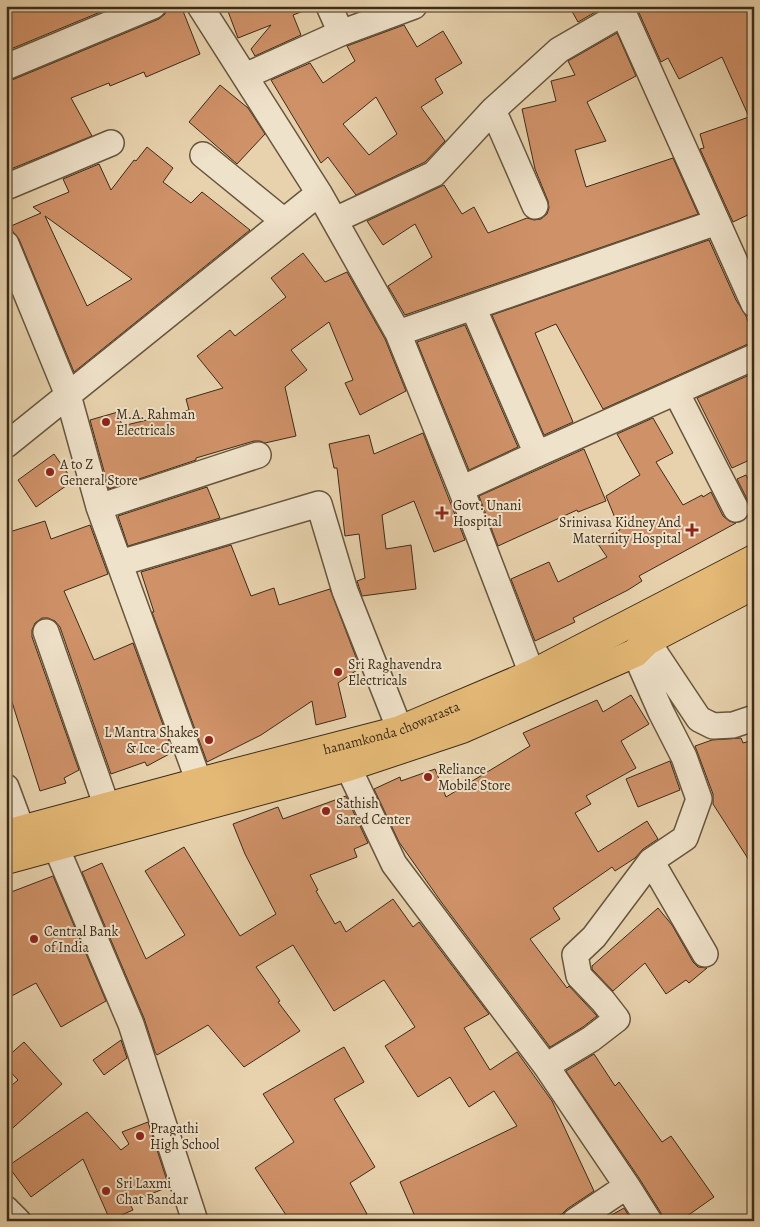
<svg xmlns="http://www.w3.org/2000/svg" width="760" height="1227" font-family="Alegreya,serif">
<style>
.building{fill:#cf9168;stroke:#3c2c18;fill-rule:evenodd}
.lines{fill:none;stroke-linecap:round;stroke-linejoin:round}
.minor-casing{stroke:#67563d;stroke-width:28}
.trunk-casing{stroke:#3c2c18;stroke-width:30}
.minor{stroke:#efe2ca;stroke-width:25}
.trunk{stroke:#e4b976;stroke-width:28}
.poi-dot{fill:#8f2418;stroke:#efe2ca;stroke-width:2}
.labels{text-anchor:middle;dominant-baseline:central;stroke-width:4;stroke-linejoin:round;paint-order:stroke}
.poi-label{font-size:14px;fill:#3c2c18;stroke:#efe2ca;text-anchor:start}
.street-label{font-size:14px;fill:#3c2c18;stroke:#efe2ca}
</style>
<rect width="100%" height="100%" fill="#e7d2ad"/>
<filter id="stains"><feTurbulence type="fractalNoise" baseFrequency=".004" numOctaves="4"/><feColorMatrix values="0 0 0 0 .2 0 0 0 0 .09 0 0 0 0 .02 0 0 0 .5 -.17"/></filter>
<radialGradient id="worn" r=".72"><stop offset=".6" stop-color="#630" stop-opacity="0"/><stop offset="1" stop-color="#630" stop-opacity=".3"/></radialGradient>
<!-- building -->
<path class="building" d="M 16,6 L 115,6 L 6,51 L 6,10 Z
M 167,6 L 181,6 L 200,54 L 146,77 L 144,72 L 110,86 L 109,83 L 71,98 L 92,136 L 6,171 L 6,81 L 12,80 L 159,19 L 165,14 Z
M 226,6 L 314,6 L 314,7 L 293,15 L 301,35 L 255,56 L 251,49 L 271,25 L 238,38 Z
M 569,6 L 606,6 L 578,22 Z
M 636,6 L 754,6 L 754,212 L 733,222 L 700,149 L 704,148 L 700,134 L 749,117 L 722,57 L 679,79 L 668,58 L 661,62 Z
M 404,25 L 417,47 L 443,31 L 462,63 L 435,79 L 443,93 L 421,107 L 445,141 L 425,162 L 356,195 L 328,157 L 321,163 L 271,80 L 310,63 L 323,83 L 355,61 L 347,46 ZM 376,97 L 397,134 L 369,155 L 343,124 Z
M 617,33 L 636,76 L 587,102 L 606,141 L 575,150 L 586,187 L 673,158 L 698,214 L 405,315 L 388,286 L 432,257 L 415,224 L 383,245 L 367,221 L 444,185 L 462,214 L 474,207 L 488,233 L 527,218 L 534,220 L 541,219 L 547,214 L 549,208 L 548,201 L 535,169 L 522,109 L 556,101 L 551,81 L 575,75 L 568,61 Z
M 220,85 L 248,108 L 265,134 L 237,164 L 189,122 Z
M 147,147 L 173,168 L 163,182 L 191,203 L 202,192 L 250,230 L 74,372 L 19,239 L 13,232 L 11,226 L 41,213 L 33,207 L 69,192 L 63,179 L 99,164 L 111,190 L 134,160 L 136,161 ZM 45,216 L 132,279 L 87,306 Z
M 709,240 L 736,300 L 746,316 L 754,338 L 754,343 L 748,344 L 603,409 L 556,324 L 535,333 L 573,422 L 544,435 L 492,315 Z
M 303,253 L 325,282 L 347,272 L 385,339 L 406,391 L 360,415 L 345,383 L 353,380 L 329,322 L 291,350 L 307,370 L 285,387 L 296,436 L 265,443 L 260,441 L 254,441 L 196,458 L 196,460 L 109,489 L 90,420 L 118,412 L 122,426 L 189,410 L 186,399 L 223,388 L 197,356 L 230,330 L 235,336 L 286,297 L 271,278 Z
M 465,325 L 518,447 L 469,470 L 417,342 Z
M 754,373 L 754,458 L 732,468 L 697,398 Z
M 653,418 L 673,453 L 656,462 L 683,505 L 702,495 L 703,497 L 711,492 L 723,516 L 729,521 L 736,523 L 639,576 L 642,581 L 628,590 L 573,618 L 575,622 L 535,641 L 511,579 L 549,562 L 558,582 L 607,557 L 596,541 L 620,530 L 606,496 L 640,475 L 617,434 Z
M 423,433 L 465,540 L 434,552 L 414,501 L 382,515 L 386,549 L 411,545 L 416,589 L 362,596 L 357,581 L 365,578 L 359,534 L 345,536 L 337,468 L 334,468 L 329,444 L 369,435 L 374,454 Z
M 584,449 L 606,501 L 578,512 L 577,510 L 498,546 L 479,496 Z
M 54,454 L 73,481 L 36,507 L 18,480 Z
M 746,475 L 754,490 L 754,514 L 748,517 L 750,510 L 749,503 L 737,479 Z
M 207,487 L 220,518 L 128,546 L 118,516 Z
M 45,521 L 51,539 L 90,525 L 108,574 L 64,591 L 94,660 L 133,643 L 173,752 L 147,766 L 145,762 L 111,774 L 60,627 L 55,621 L 48,618 L 42,618 L 35,623 L 32,630 L 32,637 L 79,770 L 64,778 L 66,783 L 40,791 L 6,683 L 6,533 Z
M 231,545 L 251,596 L 274,588 L 279,605 L 330,589 L 360,668 L 338,683 L 346,717 L 316,725 L 312,701 L 261,735 L 207,762 L 152,612 L 154,612 L 141,572 Z
M 631,695 L 649,724 L 621,741 L 636,768 L 586,796 L 591,804 L 575,813 L 598,852 L 647,821 L 658,839 L 643,849 L 635,858 L 615,871 L 612,867 L 553,908 L 560,919 L 530,939 L 567,988 L 569,986 L 597,1016 L 583,1027 L 550,1047 L 442,903 L 399,842 L 374,789 L 400,777 L 401,781 L 435,769 L 446,797 L 530,746 L 523,733 L 597,700 L 603,712 Z
M 741,738 L 743,743 L 754,740 L 754,868 L 713,804 L 713,794 L 695,746 L 712,740 Z
M 670,761 L 680,790 L 638,807 L 626,779 Z
M 346,796 L 368,843 L 354,849 L 357,857 L 310,875 L 318,890 L 316,891 L 335,924 L 340,921 L 346,932 L 393,899 L 413,927 L 419,922 L 489,1014 L 464,1028 L 490,1070 L 517,1052 L 552,1101 L 594,1191 L 567,1209 L 562,1214 L 545,1221 L 417,1221 L 400,1182 L 517,1126 L 494,1091 L 469,1107 L 450,1077 L 418,1097 L 385,1046 L 415,1027 L 384,980 L 334,1011 L 293,945 L 256,967 L 280,1001 L 278,1002 L 300,1031 L 244,1067 L 208,1025 L 157,1055 L 155,1052 L 144,1018 L 82,872 L 102,863 L 146,959 L 185,935 L 145,871 L 184,847 L 240,936 L 276,914 L 245,854 L 233,824 L 278,807 L 283,819 Z
M 53,876 L 106,1001 L 61,1027 L 36,983 L 6,999 L 6,894 Z
M 658,908 L 672,925 L 693,962 L 698,967 L 707,968 L 689,983 L 686,980 L 666,994 L 645,963 L 613,991 L 592,969 L 592,966 Z
M 121,1040 L 127,1058 L 104,1075 L 93,1060 Z
M 24,1042 L 62,1084 L 6,1134 L 6,1090 L 18,1080 L 6,1067 L 6,1058 Z
M 344,1047 L 364,1082 L 334,1099 L 375,1167 L 350,1183 L 367,1214 L 357,1221 L 290,1221 L 255,1168 L 294,1142 L 263,1094 Z
M 594,1054 L 615,1086 L 619,1082 L 662,1142 L 671,1136 L 714,1197 L 680,1221 L 663,1221 L 661,1213 L 639,1178 L 566,1071 Z
M 87,1112 L 121,1150 L 129,1144 L 122,1132 L 148,1122 L 169,1187 L 129,1202 L 133,1210 L 110,1220 L 83,1159 L 31,1197 L 8,1166 Z
M 624,1208 L 632,1221 L 601,1221 Z"/>
<g class="lines">
<!-- minor casing -->
<g class="minor-casing">
<path id="minor" d="M 200,6 L 319,193 L 398,333 L 461,489 L 532,674
M 329,6 L 341,33
M 620,6 L 754,304
M 6,67 L 153,6
M 245,76 L 341,33 L 414,6
M 203,155 L 284,221
M 6,187 L 111,143
M 535,206 L 493,110 L 559,50 L 623,13
M 335,220 L 434,174 L 493,110
M 6,244 L 68,395 L 99,507 L 199,782
M 473,307 L 537,454
M 398,333 L 717,222
M 676,392 L 736,509
M 6,445 L 319,193
M 461,489 L 537,454 L 754,357
M 99,507 L 258,455
M 120,563 L 319,504 L 345,591 L 400,730
M 46,632 L 107,807
M 647,641 L 699,719 L 713,726 L 733,725 L 754,718
M 635,653 L 661,712 L 684,757 L 699,799 L 685,838 L 651,861 L 705,954
M 348,767 L 394,864 L 546,1066 L 627,1186
M 6,787 L 22,830
M 48,828 L 131,1024 L 195,1221
M 546,1066 L 591,1039 L 617,1019 L 603,1001 L 579,976 L 575,955 L 594,937 L 651,861
M 6,1209 L 18,1221
M 575,1221 L 627,1186 L 649,1221"/>
</g>
<!-- trunk casing -->
<g class="trunk-casing">
<g id="trunk">
<path id="s1" d="M 6,834 L 199,782 L 400,730 L 532,674 L 754,559"/>
<path d="M 6,860 L 348,767 L 462,729 L 635,653 L 647,641 L 754,585"/>
</g>
</g>
<!-- minor -->
<use href="#minor" class="minor"/>
<!-- trunk -->
<use href="#trunk" class="trunk"/>
</g>
<!-- markers -->
<g class="poi-dot">
<circle cx="106" cy="422" r="5"/>
<circle cx="50" cy="472" r="5"/>
<path d="M439.5 505.5h5v5h5v5h-5v5h-5v-5h-5v-5h5z"/>
<path d="M689.5 522.5h5v5h5v5h-5v5h-5v-5h-5v-5h5z"/>
<circle cx="338" cy="672" r="5"/>
<circle cx="209" cy="740" r="5"/>
<circle cx="428" cy="777" r="5"/>
<circle cx="326" cy="811" r="5"/>
<circle cx="34" cy="939" r="5"/>
<circle cx="140" cy="1136" r="5"/>
<circle cx="106" cy="1191" r="5"/>
</g>
<g class="labels">
<!-- poi labels -->
<g class="poi-label">
<text x="116" y="414">M.A. Rahman<tspan x="116" dy="16">Electricals</tspan></text>
<text x="60" y="464">A to Z<tspan x="60" dy="16">General Store</tspan></text>
<text x="453" y="505">Govt. Unani<tspan x="453" dy="16">Hospital</tspan></text>
<text x="681" y="522" text-anchor="end">Srinivasa Kidney And<tspan x="681" dy="16">Maternity Hospital</tspan></text>
<text x="348" y="664">Sri Raghavendra<tspan x="348" dy="16">Electricals</tspan></text>
<text x="199" y="732" text-anchor="end">L Mantra Shakes<tspan x="199" dy="16">&amp; Ice-Cream</tspan></text>
<text x="438" y="769">Reliance<tspan x="438" dy="16">Mobile Store</tspan></text>
<text x="336" y="803">Sathish<tspan x="336" dy="16">Sared Center</tspan></text>
<text x="44" y="931">Central Bank<tspan x="44" dy="16">of India</tspan></text>
<text x="150" y="1128">Pragathi<tspan x="150" dy="16">High School</tspan></text>
<text x="116" y="1183">Sri Laxmi<tspan x="116" dy="16">Chat Bandar</tspan></text>
</g>
<!-- street labels -->
<g class="street-label">
<text stroke="none"><textPath href="#s1" startOffset="400">hanamkonda chowarasta</textPath></text>
</g>
</g>
<!-- margin -->
<rect width="760" height="1227" fill="none" stroke="#e7d2ad" stroke-width="25"/>
<rect x="8" y="8" width="745" height="1212" fill="none" stroke="#3c2c18" stroke-width="2.5"/>
<rect x="12" y="12" width="735" height="1202" fill="none" stroke="#3c2c18"/>
<rect width="100%" height="100%" filter="url(#stains)"/>
<rect width="100%" height="100%" fill="url(#worn)"/>
</svg>
